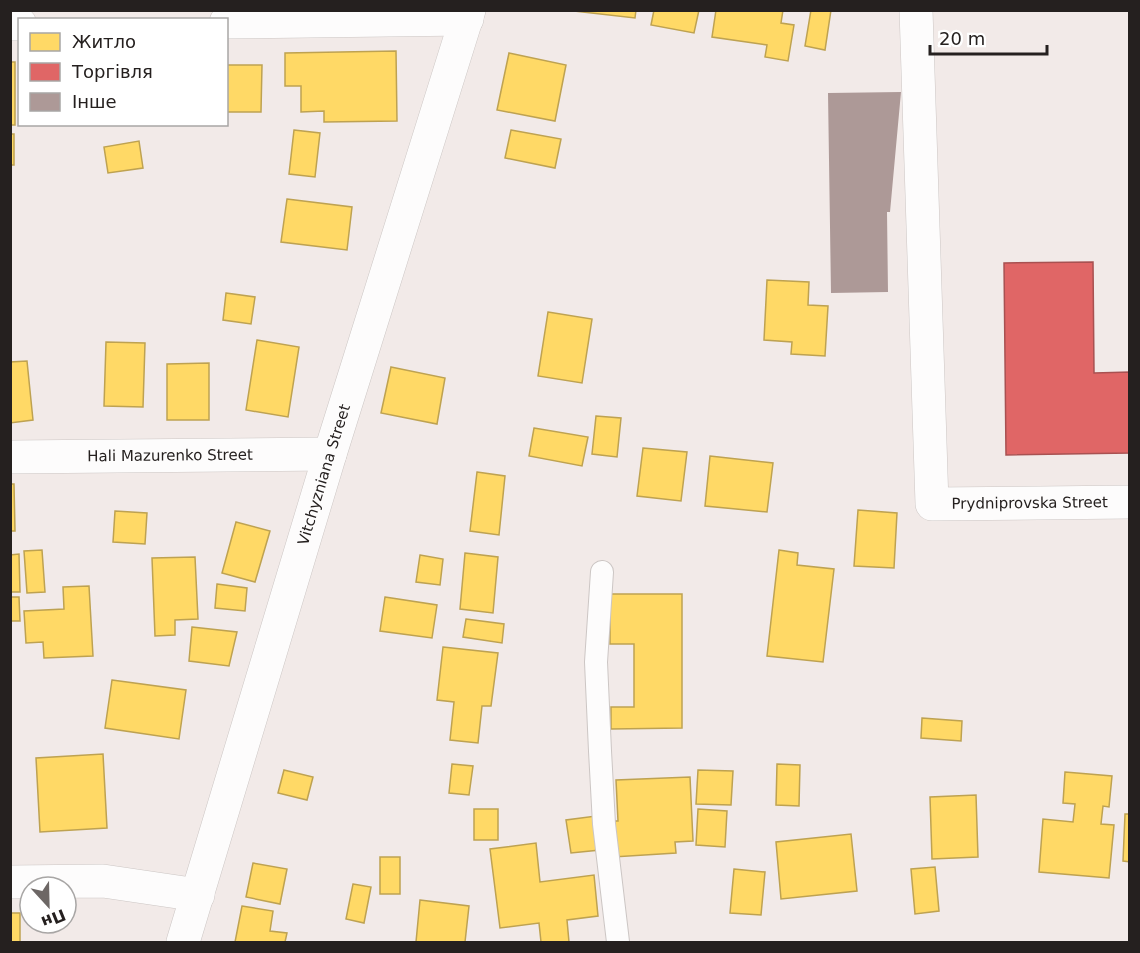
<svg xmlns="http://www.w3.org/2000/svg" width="1140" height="953" font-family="'DejaVu Sans',sans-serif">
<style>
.homes{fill:#ffd966;stroke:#bea251;stroke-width:1.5}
.shops{fill:#e06666;stroke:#a85151;stroke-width:1.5}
.building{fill:#ad9997}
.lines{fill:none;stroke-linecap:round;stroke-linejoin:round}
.service-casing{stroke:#ccc6c4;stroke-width:24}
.minor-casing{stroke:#ccc6c4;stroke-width:34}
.tertiary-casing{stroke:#ccc6c4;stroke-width:34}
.service{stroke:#fdfcfc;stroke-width:22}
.minor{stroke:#fdfcfc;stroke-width:33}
.tertiary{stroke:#fdfcfc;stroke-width:33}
.labels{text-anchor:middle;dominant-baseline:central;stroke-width:6;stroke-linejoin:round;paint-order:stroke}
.street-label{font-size:15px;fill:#25201f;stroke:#fff}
</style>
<rect width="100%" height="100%" fill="#f2eae8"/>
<!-- homes -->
<path class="homes" d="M 565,10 L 636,10 L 635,18 Z
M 654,10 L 699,10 L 694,33 L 651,25 Z
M 716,10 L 783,10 L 781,23 L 794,25 L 788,61 L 765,57 L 767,45 L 712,37 Z
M 811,10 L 831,10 L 825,50 L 805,46 Z
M 396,51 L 397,121 L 324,122 L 324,111 L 301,112 L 301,86 L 285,86 L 285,53 Z
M 509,53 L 566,65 L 555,121 L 497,110 Z
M 10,62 L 15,62 L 15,125 L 10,125 Z
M 226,65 L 262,65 L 261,112 L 226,112 Z
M 294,130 L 320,133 L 315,177 L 289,174 Z
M 511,130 L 561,139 L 555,168 L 505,158 Z
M 10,134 L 14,134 L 14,165 L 10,165 Z
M 139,141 L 143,168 L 108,173 L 104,147 Z
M 287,199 L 352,207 L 347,250 L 281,242 Z
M 767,280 L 809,282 L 808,305 L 828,306 L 825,356 L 791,354 L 792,342 L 764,340 Z
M 226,293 L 255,297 L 251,324 L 223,320 Z
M 548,312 L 592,319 L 582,383 L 538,376 Z
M 257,340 L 299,347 L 288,417 L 246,410 Z
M 106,342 L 145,343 L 143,407 L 104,406 Z
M 27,361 L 33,420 L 10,423 L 10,362 Z
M 209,363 L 209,420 L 167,420 L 167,364 Z
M 391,367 L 445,378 L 437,424 L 381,413 Z
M 596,416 L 621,418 L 617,457 L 592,454 Z
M 534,428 L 588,437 L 582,466 L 529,456 Z
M 643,448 L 687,452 L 681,501 L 637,496 Z
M 710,456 L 773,463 L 767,512 L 705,506 Z
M 477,472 L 505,476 L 499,535 L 470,531 Z
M 10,484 L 14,484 L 15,531 L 10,531 Z
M 858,510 L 897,513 L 894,568 L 854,566 Z
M 115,511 L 147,513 L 145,544 L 113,542 Z
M 236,522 L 270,531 L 255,582 L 222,573 Z
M 42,550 L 45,592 L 27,593 L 24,551 Z
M 779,550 L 798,553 L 797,565 L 834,569 L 823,662 L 767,656 Z
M 465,553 L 498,557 L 493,613 L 460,609 Z
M 19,554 L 20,592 L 10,592 L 10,555 Z
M 420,555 L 443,559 L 440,585 L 416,582 Z
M 195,557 L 198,619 L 175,620 L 175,635 L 155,636 L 152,558 Z
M 217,584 L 247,588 L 245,611 L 215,608 Z
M 89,586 L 93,656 L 44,658 L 43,642 L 26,643 L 24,611 L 64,609 L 63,587 Z
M 610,594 L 682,594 L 682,728 L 611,729 L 611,707 L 634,707 L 634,644 L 610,644 Z
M 10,597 L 19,597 L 20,621 L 10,621 Z
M 385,597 L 437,605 L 432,638 L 380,631 Z
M 466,619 L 504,624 L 502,643 L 463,637 Z
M 192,627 L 237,632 L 229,666 L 189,661 Z
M 443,647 L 498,653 L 491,706 L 482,706 L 478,743 L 450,740 L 454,702 L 437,700 Z
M 112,680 L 186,690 L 179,739 L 105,728 Z
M 922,718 L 962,721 L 961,741 L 921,738 Z
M 103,754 L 107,828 L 40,832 L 36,758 Z
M 452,764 L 473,766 L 469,795 L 449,793 Z
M 777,764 L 800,765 L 799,806 L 776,805 Z
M 284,770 L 313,777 L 307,800 L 278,793 Z
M 698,770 L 733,771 L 731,805 L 696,804 Z
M 1065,772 L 1112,776 L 1109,807 L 1103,806 L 1101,824 L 1114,825 L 1109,878 L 1039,872 L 1043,819 L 1073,822 L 1075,804 L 1063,803 Z
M 690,777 L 693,841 L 675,842 L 676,853 L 613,857 L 612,821 L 618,821 L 616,780 Z
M 976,795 L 978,857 L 932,859 L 930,797 Z
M 474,809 L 498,809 L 498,840 L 474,840 Z
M 698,809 L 727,811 L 725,847 L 696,845 Z
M 1125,814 L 1130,814 L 1130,862 L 1123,861 Z
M 596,816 L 600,850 L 571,853 L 566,820 Z
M 851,834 L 857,891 L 781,899 L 776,842 Z
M 536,843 L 540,882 L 594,875 L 598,916 L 567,920 L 569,942 L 541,942 L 539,923 L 500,928 L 490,849 Z
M 380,857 L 400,857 L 400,894 L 380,894 Z
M 253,863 L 287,869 L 280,904 L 246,897 Z
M 935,867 L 939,911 L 915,914 L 911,869 Z
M 734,869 L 765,872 L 761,915 L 730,913 Z
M 353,884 L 371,887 L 364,923 L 346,919 Z
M 420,900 L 469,906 L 465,942 L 416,942 Z
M 242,906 L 273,911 L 270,931 L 287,933 L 285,942 L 235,942 Z
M 10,913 L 20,913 L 20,942 L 10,942 Z"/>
<!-- shops -->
<path class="shops" d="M 1093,262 L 1094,373 L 1130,372 L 1130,453 L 1006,455 L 1004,263 Z"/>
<!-- building -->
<path class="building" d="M 901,92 L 890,212 L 887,212 L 888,292 L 831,293 L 828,93 Z"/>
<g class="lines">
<!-- service casing -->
<g class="service-casing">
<path id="service" d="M 602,572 L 596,662 L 600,751 L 604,824 L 618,942"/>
</g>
<!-- minor casing -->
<g class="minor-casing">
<g id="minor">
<path id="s1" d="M 916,10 L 932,504 L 1130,502"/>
<path d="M 226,22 L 467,19"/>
<path d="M 10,24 L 20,24"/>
<path id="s2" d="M 10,457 L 330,454"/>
<path d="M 10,882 L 103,881 L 198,895"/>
</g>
</g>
<!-- tertiary casing -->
<g class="tertiary-casing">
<g id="tertiary">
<path id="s3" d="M 183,942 L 330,454 L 469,10"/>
</g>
</g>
<!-- service -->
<use href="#service" class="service"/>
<!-- minor -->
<use href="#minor" class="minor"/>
<!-- tertiary -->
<use href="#tertiary" class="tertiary"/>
</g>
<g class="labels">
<!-- street labels -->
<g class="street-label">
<text stroke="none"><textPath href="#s2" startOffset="160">Hali Mazurenko Street</textPath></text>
<text stroke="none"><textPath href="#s3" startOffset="488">Vitchyzniana Street</textPath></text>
<text stroke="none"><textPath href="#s1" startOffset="592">Prydniprovska Street</textPath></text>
</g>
</g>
<!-- border -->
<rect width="1140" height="953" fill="none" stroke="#25201f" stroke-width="24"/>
<!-- legend -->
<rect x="18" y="18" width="210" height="108" fill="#ffffff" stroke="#a8a6a5" stroke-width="1.5"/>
<rect x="30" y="33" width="30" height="18" fill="#ffd966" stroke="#a8a6a5" stroke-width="1.5"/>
<text x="72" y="48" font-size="18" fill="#25201f">Житло</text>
<rect x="30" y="63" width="30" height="18" fill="#e06666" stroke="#a8a6a5" stroke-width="1.5"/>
<text x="72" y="78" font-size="18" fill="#25201f">Торгівля</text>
<rect x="30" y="93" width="30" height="18" fill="#ad9997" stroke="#a8a6a5" stroke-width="1.5"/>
<text x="72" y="108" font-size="18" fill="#25201f">Інше</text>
<!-- north arrow -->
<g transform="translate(48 905) rotate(158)"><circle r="28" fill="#ffffff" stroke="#a8a6a5" stroke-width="1.5"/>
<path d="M0-4.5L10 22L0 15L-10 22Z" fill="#6d6765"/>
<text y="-9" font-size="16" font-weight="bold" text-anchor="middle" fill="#25201f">Пн</text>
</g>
<!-- scale -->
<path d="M930 45v9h117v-9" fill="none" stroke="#25201f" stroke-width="3"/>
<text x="939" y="45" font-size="18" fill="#25201f" stroke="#ffffff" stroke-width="4.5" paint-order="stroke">20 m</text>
</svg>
